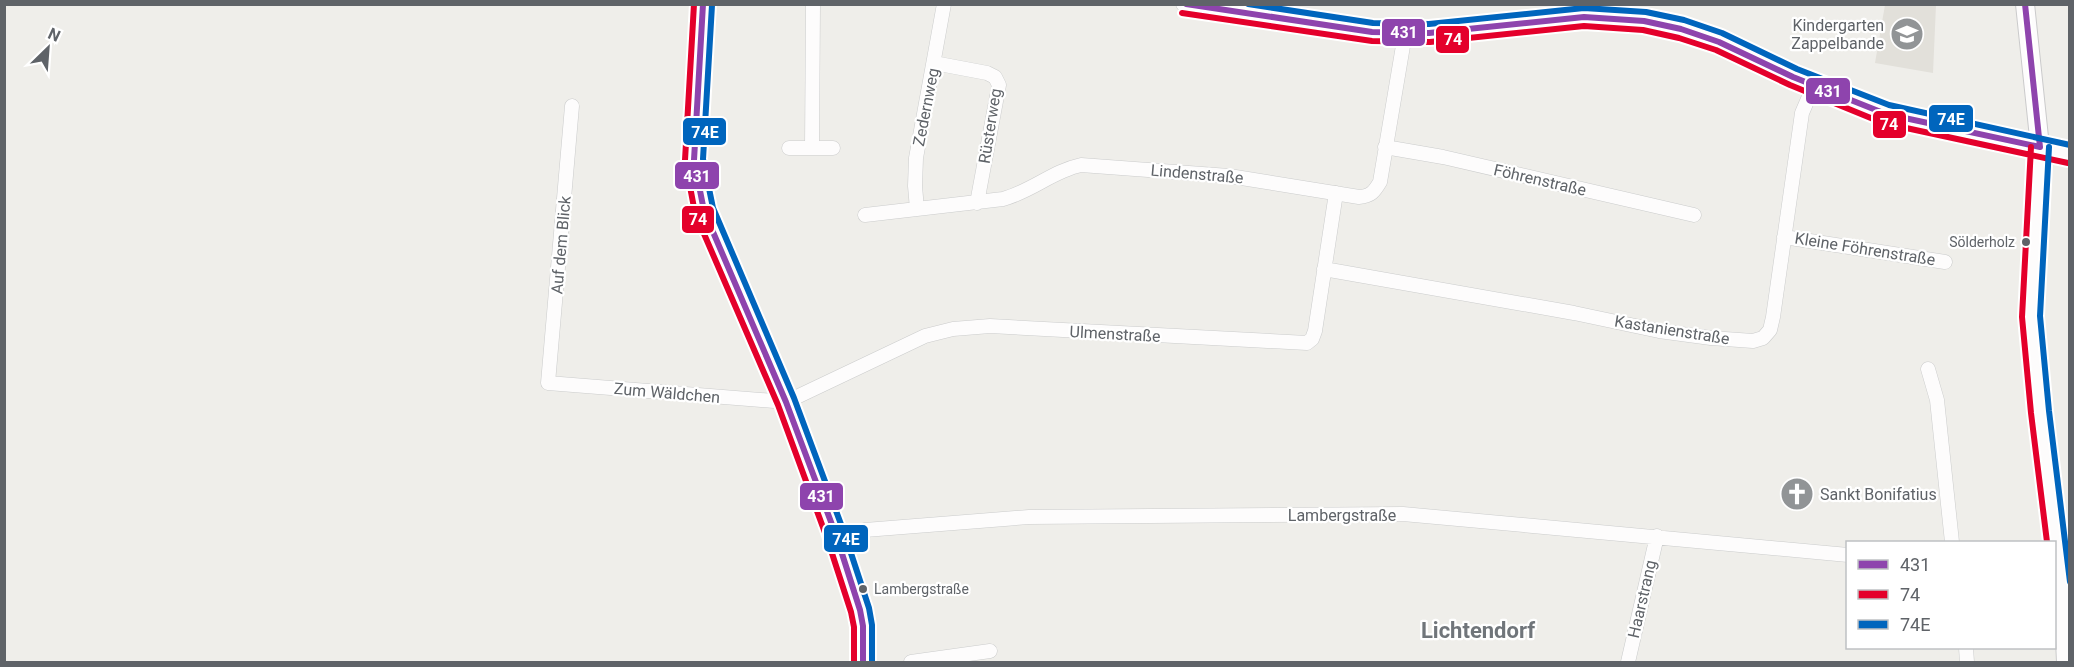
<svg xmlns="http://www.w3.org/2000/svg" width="2074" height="667" font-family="Roboto,sans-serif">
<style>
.education{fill:#e2e0da}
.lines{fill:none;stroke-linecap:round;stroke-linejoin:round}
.street-casing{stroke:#cbcccc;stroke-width:15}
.secondary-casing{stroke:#cacacb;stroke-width:20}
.street{stroke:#fdfcfc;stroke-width:14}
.secondary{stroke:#fdfcfc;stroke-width:18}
.bus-1-casing{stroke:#fff;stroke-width:10}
.bus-2-casing{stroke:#fff;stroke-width:10}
.bus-3-casing{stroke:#fff;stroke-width:10}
.bus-1{stroke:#8e44ad;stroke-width:6}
.bus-2{stroke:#e4002b;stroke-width:6}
.bus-3{stroke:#0065bd;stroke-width:6}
.bus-dot{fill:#5f6368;stroke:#fff;stroke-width:2}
.labels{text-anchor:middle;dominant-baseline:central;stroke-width:4.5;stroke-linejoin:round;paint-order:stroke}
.bus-label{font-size:14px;fill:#5f6368;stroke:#fff;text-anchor:end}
.poi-label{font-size:16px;fill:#5f6368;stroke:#fff;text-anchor:end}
.street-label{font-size:16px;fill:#5f6368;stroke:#fff}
.district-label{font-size:22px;font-weight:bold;fill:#70757a;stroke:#fff}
.line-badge{stroke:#fff;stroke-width:2}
.badge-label{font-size:16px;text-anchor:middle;font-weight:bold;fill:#fff}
</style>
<rect width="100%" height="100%" fill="#efeeea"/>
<!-- education -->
<path class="education" d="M 1885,5 L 1936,5 L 1933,73 L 1875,63 Z"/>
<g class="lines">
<!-- street casing -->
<g class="street-casing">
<path id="street" d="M 703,4 L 694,160 L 704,211 L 786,402 L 837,538 L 860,610 L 863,626 L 863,662
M 813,4 L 812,148 L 833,148
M 1183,4 L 1372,32 L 1429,33 L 1584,17 L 1644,21 L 1681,29 L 1719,42 L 1793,77 L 1886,114 L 2070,154
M 934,63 L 987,73 L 995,77 L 999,85 L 977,203
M 572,106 L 548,383 L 786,402 L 925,336 L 953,329 L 990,326 L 1307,343 L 1312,339 L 1315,331 L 1336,193
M 1385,147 L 1443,157 L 1694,215
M 789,148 L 812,148
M 917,209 L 915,186 L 916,158 L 944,4
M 865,215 L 1003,199 C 1032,191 1053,171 1081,165 L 1229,176 L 1359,197 C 1371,196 1374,192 1380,182 L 1405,34
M 1784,237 L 1945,262
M 1324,269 L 1574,313 L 1659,331 L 1711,338 L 1753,341 L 1763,338 L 1770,330 L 1773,317 L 1802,113 L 1814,85
M 1928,369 L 1937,400 L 1952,542
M 837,538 L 865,530 L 1029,517 L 1403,514 L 1848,555
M 1966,648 L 1967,662
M 911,662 L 990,651
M 1628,662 L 1657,536"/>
</g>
<!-- secondary casing -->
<g class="secondary-casing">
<path id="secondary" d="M 2025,4 L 2040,147 L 2041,173 L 2033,244 L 2031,318 L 2039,402 L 2064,617 L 2066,662"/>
</g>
<!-- street -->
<use href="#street" class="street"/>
<!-- secondary -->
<use href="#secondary" class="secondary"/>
<!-- bus-1 casing -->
<g class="bus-1-casing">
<path id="bus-1" d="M 703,4 L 694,160 L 704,211 L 786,402 L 837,538 L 860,610 L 863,626 L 863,662
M 1186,4 L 1372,32 L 1429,33 L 1584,17 L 1644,21 L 1681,29 L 1719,42 L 1793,77 L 1886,114 L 2040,147
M 2025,4 L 2040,147"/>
</g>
<!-- bus-2 casing -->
<g class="bus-2-casing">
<path id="bus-2" d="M 694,4 L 685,160 L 695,213 L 778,405 L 828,541 L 851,612 L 854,627 L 854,662
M 1182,13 L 1372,41 L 1430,42 L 1584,26 L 1643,30 L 1679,38 L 1716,50 L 1790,85 L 1883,123 L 2068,163
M 2031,147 L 2022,317 L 2031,413 L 2047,542"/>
</g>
<!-- bus-3 casing -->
<g class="bus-3-casing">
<path id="bus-3" d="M 1248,4 L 1373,23 L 1429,24 L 1584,8 L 1646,12 L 1684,20 L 1722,33 L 1797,69 L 1889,105 L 2070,145
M 712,5 L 703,159 L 713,208 L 794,398 L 845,535 L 869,608 L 872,625 L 872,662
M 2049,147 L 2040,316 L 2049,411 L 2070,582"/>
</g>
<!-- bus-1 -->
<use href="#bus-1" class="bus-1"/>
<!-- bus-2 -->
<use href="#bus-2" class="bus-2"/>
<!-- bus-3 -->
<use href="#bus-3" class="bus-3"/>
</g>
<!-- icons -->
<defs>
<g id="school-disc" transform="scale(1.725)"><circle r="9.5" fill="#919496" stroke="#fff"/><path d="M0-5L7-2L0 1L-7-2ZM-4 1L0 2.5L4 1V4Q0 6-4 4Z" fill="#fff"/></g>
<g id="church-disc" transform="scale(1.725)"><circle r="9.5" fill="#919496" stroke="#fff"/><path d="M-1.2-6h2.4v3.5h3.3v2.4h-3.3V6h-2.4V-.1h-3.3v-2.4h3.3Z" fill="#fff"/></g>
</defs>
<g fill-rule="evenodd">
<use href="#school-disc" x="1907" y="34"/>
<use href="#church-disc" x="1797" y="494"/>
</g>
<!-- markers -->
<g class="bus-dot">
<circle cx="2026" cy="242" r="5"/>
<circle cx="863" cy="589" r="5"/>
</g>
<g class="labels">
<!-- bus labels -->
<g class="bus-label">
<text x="2015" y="242">Sölderholz</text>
<text x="874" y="589" text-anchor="start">Lambergstraße</text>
</g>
<!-- poi labels -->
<g class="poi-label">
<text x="1884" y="25">Kindergarten<tspan x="1884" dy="18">Zappelbande</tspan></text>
<text x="1820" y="494" text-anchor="start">Sankt Bonifatius</text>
</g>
<!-- street labels -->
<g class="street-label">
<text transform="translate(926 107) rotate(-79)">Zedernweg</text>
<text transform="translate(990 126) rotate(-81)">Rüsterweg</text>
<text transform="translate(1197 174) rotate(5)">Lindenstraße</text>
<text transform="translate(1540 180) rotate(13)">Föhrenstraße</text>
<text transform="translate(561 245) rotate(-85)">Auf dem Blick</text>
<text transform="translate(1865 249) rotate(9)">Kleine Föhrenstraße</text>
<text transform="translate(1672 330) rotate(9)">Kastanienstraße</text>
<text transform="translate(1115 334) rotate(3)">Ulmenstraße</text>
<text transform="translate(667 393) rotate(5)">Zum Wäldchen</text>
<text x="1342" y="515">Lambergstraße</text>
<text transform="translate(1642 599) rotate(-77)">Haarstrang</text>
</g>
<!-- district labels -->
<g class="district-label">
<text x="1478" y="630">Lichtendorf</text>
</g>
</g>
<g class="line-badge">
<rect x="1381" y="18" width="45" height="29" rx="6" fill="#8e44ad"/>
<rect x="1435" y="25" width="35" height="29" rx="6" fill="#e4002b"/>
<rect x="1805" y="77" width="46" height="28" rx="6" fill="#8e44ad"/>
<rect x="1928" y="104" width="46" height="29" rx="6" fill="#0065bd"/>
<rect x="1872" y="110" width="35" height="29" rx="6" fill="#e4002b"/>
<rect x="682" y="117" width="45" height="29" rx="6" fill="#0065bd"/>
<rect x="674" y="161" width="46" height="29" rx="6" fill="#8e44ad"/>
<rect x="681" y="205" width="34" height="29" rx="6" fill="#e4002b"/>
<rect x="799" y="482" width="45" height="29" rx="6" fill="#8e44ad"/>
<rect x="823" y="524" width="46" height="29" rx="6" fill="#0065bd"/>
</g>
<g class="badge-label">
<text x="1404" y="38">431</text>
<text x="1453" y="45">74</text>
<text x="1828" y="97">431</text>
<text x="1951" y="125">74E</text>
<text x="1889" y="130">74</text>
<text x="705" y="138">74E</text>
<text x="697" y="182">431</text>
<text x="698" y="225">74</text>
<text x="821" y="502">431</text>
<text x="846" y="545">74E</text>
</g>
<!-- border -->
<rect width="2074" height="667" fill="none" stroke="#5f6368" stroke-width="12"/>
<!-- legend -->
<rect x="1846" y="541" width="210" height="108" fill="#ffffff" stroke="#bfc1c3" stroke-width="1.5"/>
<rect x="1858" y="560" width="30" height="9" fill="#8e44ad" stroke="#bfc1c3" stroke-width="1.5"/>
<text x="1900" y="571" font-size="18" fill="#5f6368">431</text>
<rect x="1858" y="590" width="30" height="9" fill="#e4002b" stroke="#bfc1c3" stroke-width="1.5"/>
<text x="1900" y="601" font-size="18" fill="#5f6368">74</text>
<rect x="1858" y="620" width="30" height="9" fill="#0065bd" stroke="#bfc1c3" stroke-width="1.5"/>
<text x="1900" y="631" font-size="18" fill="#5f6368">74E</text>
<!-- north arrow -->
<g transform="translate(48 48) rotate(25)" stroke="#ffffff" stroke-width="4.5" paint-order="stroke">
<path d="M0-4.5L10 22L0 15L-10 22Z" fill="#5f6368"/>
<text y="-9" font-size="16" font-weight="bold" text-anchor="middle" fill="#5f6368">N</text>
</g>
</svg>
